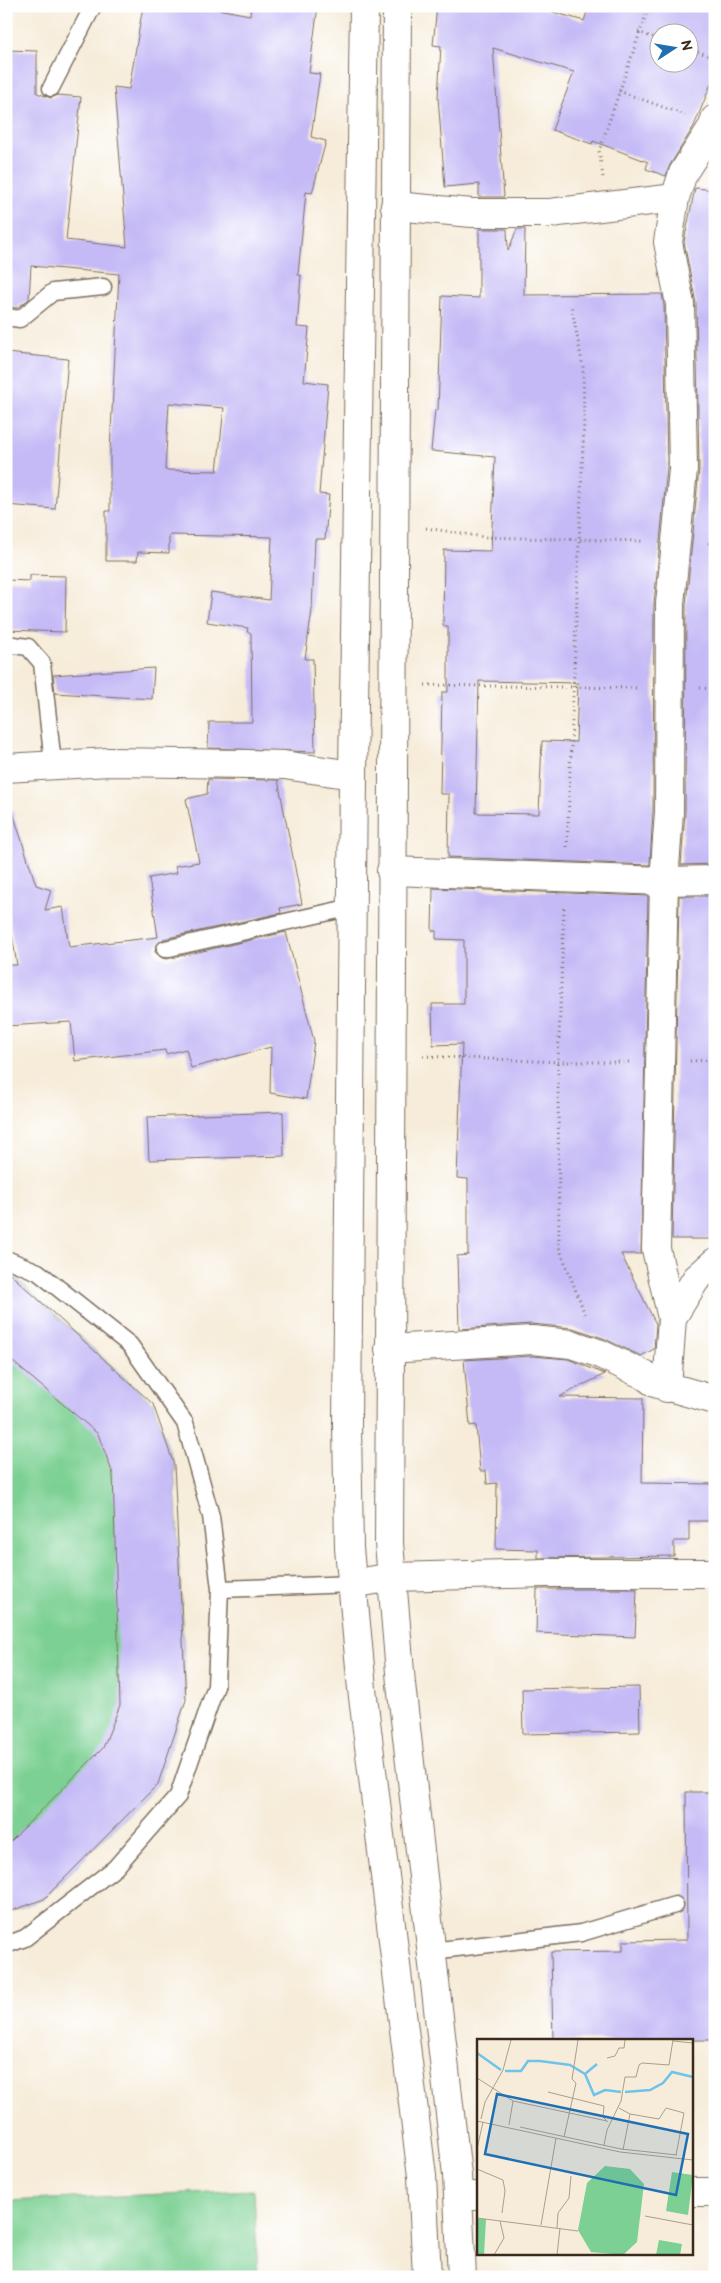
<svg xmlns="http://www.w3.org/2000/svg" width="721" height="2283" font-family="'Balsamiq Sans',sans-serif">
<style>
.green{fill:#7cd093;stroke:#5c7d58}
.building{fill:#c5baf6;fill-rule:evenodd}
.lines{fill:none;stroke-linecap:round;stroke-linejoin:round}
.service-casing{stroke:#7c6e5f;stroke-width:19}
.minor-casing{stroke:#7c6e5f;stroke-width:30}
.secondary-casing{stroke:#7c6e5f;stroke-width:30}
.path{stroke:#7c6e5f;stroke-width:3;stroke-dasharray:1 4;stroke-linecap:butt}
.service{stroke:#fff;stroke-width:16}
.minor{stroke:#fff;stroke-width:28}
.secondary{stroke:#fff;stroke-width:28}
.inset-river{fill:none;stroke:#6ec3ea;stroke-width:2.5}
.inset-road{fill:none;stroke:#ab9e8e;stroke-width:1}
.view{fill:#1f6fb2;fill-opacity:0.15;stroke:#1f6fb2;stroke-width:2.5}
.inset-edge{fill:none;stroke:#3b2a1e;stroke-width:2.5}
</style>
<rect width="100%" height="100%" fill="#fff"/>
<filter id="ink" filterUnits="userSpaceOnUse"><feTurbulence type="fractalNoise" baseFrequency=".02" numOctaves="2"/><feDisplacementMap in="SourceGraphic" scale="10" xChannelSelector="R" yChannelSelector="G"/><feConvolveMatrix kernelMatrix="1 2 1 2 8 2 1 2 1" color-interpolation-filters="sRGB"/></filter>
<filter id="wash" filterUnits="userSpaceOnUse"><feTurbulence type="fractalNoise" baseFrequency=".0096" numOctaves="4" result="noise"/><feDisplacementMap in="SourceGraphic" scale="20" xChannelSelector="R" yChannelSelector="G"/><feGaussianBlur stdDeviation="1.12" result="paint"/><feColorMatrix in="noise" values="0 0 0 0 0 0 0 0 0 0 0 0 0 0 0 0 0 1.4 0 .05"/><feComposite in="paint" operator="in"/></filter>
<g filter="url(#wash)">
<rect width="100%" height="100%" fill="#f6ecd9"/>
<!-- green -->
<path class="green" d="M 6,1269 L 153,1404 L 174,1465 L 186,1700 L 158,1784 L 44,1899 L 6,1913 Z
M 254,2190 L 258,2277 L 6,2277 L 6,2201 Z"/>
<g id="blocks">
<!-- building -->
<path class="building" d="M 143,6 L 201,6 L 250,15 L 251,6 L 318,6 L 309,73 L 320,74 L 311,137 L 326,141 L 312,193 L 306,192 L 298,275 L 301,275 L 297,327 L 309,328 L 304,381 L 328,384 L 319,494 L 329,495 L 325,539 L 315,539 L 312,610 L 305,659 L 313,659 L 315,752 L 208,748 L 209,722 L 252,722 L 251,633 L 247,632 L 248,628 L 207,622 L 211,592 L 269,600 L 272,537 L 169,535 L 169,553 L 138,552 L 137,561 L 106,561 L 106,511 L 110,511 L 110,451 L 119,274 L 31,266 L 29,299 L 17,308 L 6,307 L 6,50 L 37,51 L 37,93 L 51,98 L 58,95 L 81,97 L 66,240 L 127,247 L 114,87 L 129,89 ZM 169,403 L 224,408 L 217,471 L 165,470 Z
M 437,6 L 533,6 L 584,21 L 589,6 L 715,6 L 715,74 L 694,126 L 670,165 L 666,176 L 646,169 L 648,162 L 593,141 L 592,144 L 552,130 L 574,72 L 493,48 L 504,197 L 479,197 L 479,184 L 445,187 L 438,97 L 441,46 L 433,45 ZM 658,32 L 688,32 L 688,62 L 658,62 Z
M 695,188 L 715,190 L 715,864 L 681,865 L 685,812 L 686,605 L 699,469 L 696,304 L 684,242 Z
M 479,229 L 507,229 L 508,251 L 517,229 L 525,229 L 524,295 L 662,294 L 664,306 L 667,468 L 654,604 L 653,811 L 650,865 L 448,857 L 449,794 L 440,794 L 442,692 L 448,692 L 448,626 L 443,626 L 444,550 L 491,551 L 495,457 L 431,451 L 435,410 L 438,411 L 442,296 L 479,298 ZM 479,681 L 578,683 L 576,742 L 542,741 L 539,814 L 476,813 Z
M 6,353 L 68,359 L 55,509 L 6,505 Z
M 30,575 L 66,576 L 65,632 L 6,630 L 6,580 L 30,581 Z
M 154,668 L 152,699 L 55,693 L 53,675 Z
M 208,779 L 278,780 L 302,904 L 280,908 L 281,913 L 163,939 L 156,946 L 155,952 L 162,958 L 167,959 L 286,932 L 314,1041 L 306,1099 L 270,1093 L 271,1047 L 191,1068 L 186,1049 L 166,1054 L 165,1050 L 75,1061 L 71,1022 L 6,1026 L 6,965 L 17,965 L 6,899 L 6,811 L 12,810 L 36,885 L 51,890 L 45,910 L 63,907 L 69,947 L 158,937 L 149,878 L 177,873 L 175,866 L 199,862 L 186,799 L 207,794 Z
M 433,888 L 648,896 L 641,1254 L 621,1254 L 656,1324 L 654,1349 L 641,1356 L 603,1338 L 573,1328 L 531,1324 L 459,1329 L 457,1256 L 468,1255 L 468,1179 L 457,1178 L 462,1044 L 433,1045 L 432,1004 L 464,1004 L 464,940 L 436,939 L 436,931 L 432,931 Z
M 679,896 L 715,896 L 715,1239 L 672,1239 Z
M 283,1112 L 284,1156 L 149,1160 L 147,1117 Z
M 6,1270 L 153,1404 L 174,1465 L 186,1700 L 158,1784 L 44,1899 L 6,1913 L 6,1846 L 103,1748 L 120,1705 L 113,1474 L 98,1434 L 6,1356 Z
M 532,1356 L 568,1359 L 605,1374 L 559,1397 L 643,1398 L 642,1483 L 715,1484 L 715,1521 L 689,1521 L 689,1541 L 674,1541 L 674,1556 L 538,1558 L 538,1550 L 496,1549 L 497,1483 L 487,1484 L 486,1471 L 480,1471 L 476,1425 L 470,1426 L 464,1360 Z
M 537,1589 L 637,1589 L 635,1637 L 536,1633 Z
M 639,1687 L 640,1732 L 523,1734 L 522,1689 Z
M 686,1792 L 715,1792 L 715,2040 L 553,2040 L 551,1952 L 623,1951 L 623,1941 L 687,1940 Z"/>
</g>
</g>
<g filter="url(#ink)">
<use href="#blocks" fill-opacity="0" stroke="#7c6e5f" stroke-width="1"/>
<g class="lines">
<!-- service casing -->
<g class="service-casing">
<path id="service" d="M 51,88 L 93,6
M 6,317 L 20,319 L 53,292 L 103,287
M 6,644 L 28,647 L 42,663 L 53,764
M 165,949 L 352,907
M 6,1259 L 38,1272 L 130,1345 L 185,1423 L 211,1516 L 220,1589 L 216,1686 L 178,1796 L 115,1868 L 25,1938 L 6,1945
M 220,1589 L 352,1584
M 432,1951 L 581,1933 L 675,1905"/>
</g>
<!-- minor casing -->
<g class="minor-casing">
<path id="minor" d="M 395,206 L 472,213 L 550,213 L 675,198 L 683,173 L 713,126 L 715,119
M 6,768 L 109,762 L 248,764 L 284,765 L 353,775
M 391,871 L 664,881 L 715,880
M 672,1318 L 656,1249 L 664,881 L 669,812 L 670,604 L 683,469 L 680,304 L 668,242 L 675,198
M 389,1349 L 532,1340 L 571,1344 L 598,1353 L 644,1375 L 655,1383 L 715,1400
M 667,1388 L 672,1318 L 696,1279 L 715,1262
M 352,1584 L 392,1577 L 546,1573 L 715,1573
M 692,2192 L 715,2192
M 459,2196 L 478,2196"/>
</g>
<!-- secondary casing -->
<g class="secondary-casing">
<path id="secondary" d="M 364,6 L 353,775 L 347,1425 L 349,1548 L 362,1689 L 422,2176 L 427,2277
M 397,6 L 389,1543 L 401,1684 L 457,2175 L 462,2277"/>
</g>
<!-- path -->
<path class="path" d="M 638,32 L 658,39
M 688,49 L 715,57
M 619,91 L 685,115
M 603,177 L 599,151 L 649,6
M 426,528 L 484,537 L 644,541
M 708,543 L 715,544
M 425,685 L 639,688
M 700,688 L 715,689
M 567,847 L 584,420 L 583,367 L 571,304
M 564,908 L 558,1062 L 559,1247 L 586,1317
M 423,1056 L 558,1062 L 629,1062
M 690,1061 L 715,1060"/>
<!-- service -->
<use href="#service" class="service"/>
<!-- minor -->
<use href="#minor" class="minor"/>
<!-- secondary -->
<use href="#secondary" class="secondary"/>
</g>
</g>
<!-- overview -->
<g transform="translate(477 2039)">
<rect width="216" height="216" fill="#f6ecd9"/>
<path d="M 128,127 L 153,130 L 167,145 L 160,203 L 146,216 L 114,213 L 101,191 L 110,144 ZM 195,133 L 216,136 L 211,176 L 189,172 ZM 0,180 L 9,180 L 7,216 L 0,216 ZM 182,201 L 205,205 L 203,216 L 179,216 Z" fill="#7cd093"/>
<path class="inset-river" d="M 0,14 L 24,31M 28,32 L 44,32 L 51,22 L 63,22 L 93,26 L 108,35 L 120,25M 108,35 L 117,56 L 128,51 L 144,53M 148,53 L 173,51 L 186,44 L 195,33 L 216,38"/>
<path class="inset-road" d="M 196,2 L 216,4M 130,19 L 138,17 L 142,9 L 147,9 L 148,1M 0,39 L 36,62 L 32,86M 71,53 L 127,67 L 126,78 L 131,83M 36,62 L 130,82M 142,69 L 153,75 L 146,111M 153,75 L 182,80 L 189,69 L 207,74 L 199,116M 4,80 L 8,63 L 26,31 L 34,1M 0,82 L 143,113 L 216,121M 43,88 L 144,110 L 200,116M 87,98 L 99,44 L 95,40 L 101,1M 127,106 L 130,91 L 144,62 L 148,38 L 159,38 L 162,26 L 165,24 L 192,26 L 196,1M 0,110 L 6,83M 0,130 L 26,141 L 28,152 L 25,174M 168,177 L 216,186M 0,179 L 101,192M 64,186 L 79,99M 80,189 L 81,174 L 92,159 L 94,137M 17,216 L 27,199 L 23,182M 80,216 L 83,189"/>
<path class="view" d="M 20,55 L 211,95 L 199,156 L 8,115 Z"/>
<rect width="216" height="216" class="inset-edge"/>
</g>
<!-- margin -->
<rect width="721" height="2283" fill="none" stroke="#fff" stroke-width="25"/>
<!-- north arrow -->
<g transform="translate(674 48) rotate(78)"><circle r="24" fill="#ffffff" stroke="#b1aaa5"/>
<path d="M0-4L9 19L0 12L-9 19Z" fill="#1f6fb2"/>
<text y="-8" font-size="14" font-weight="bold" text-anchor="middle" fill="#3b2a1e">N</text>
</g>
</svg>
